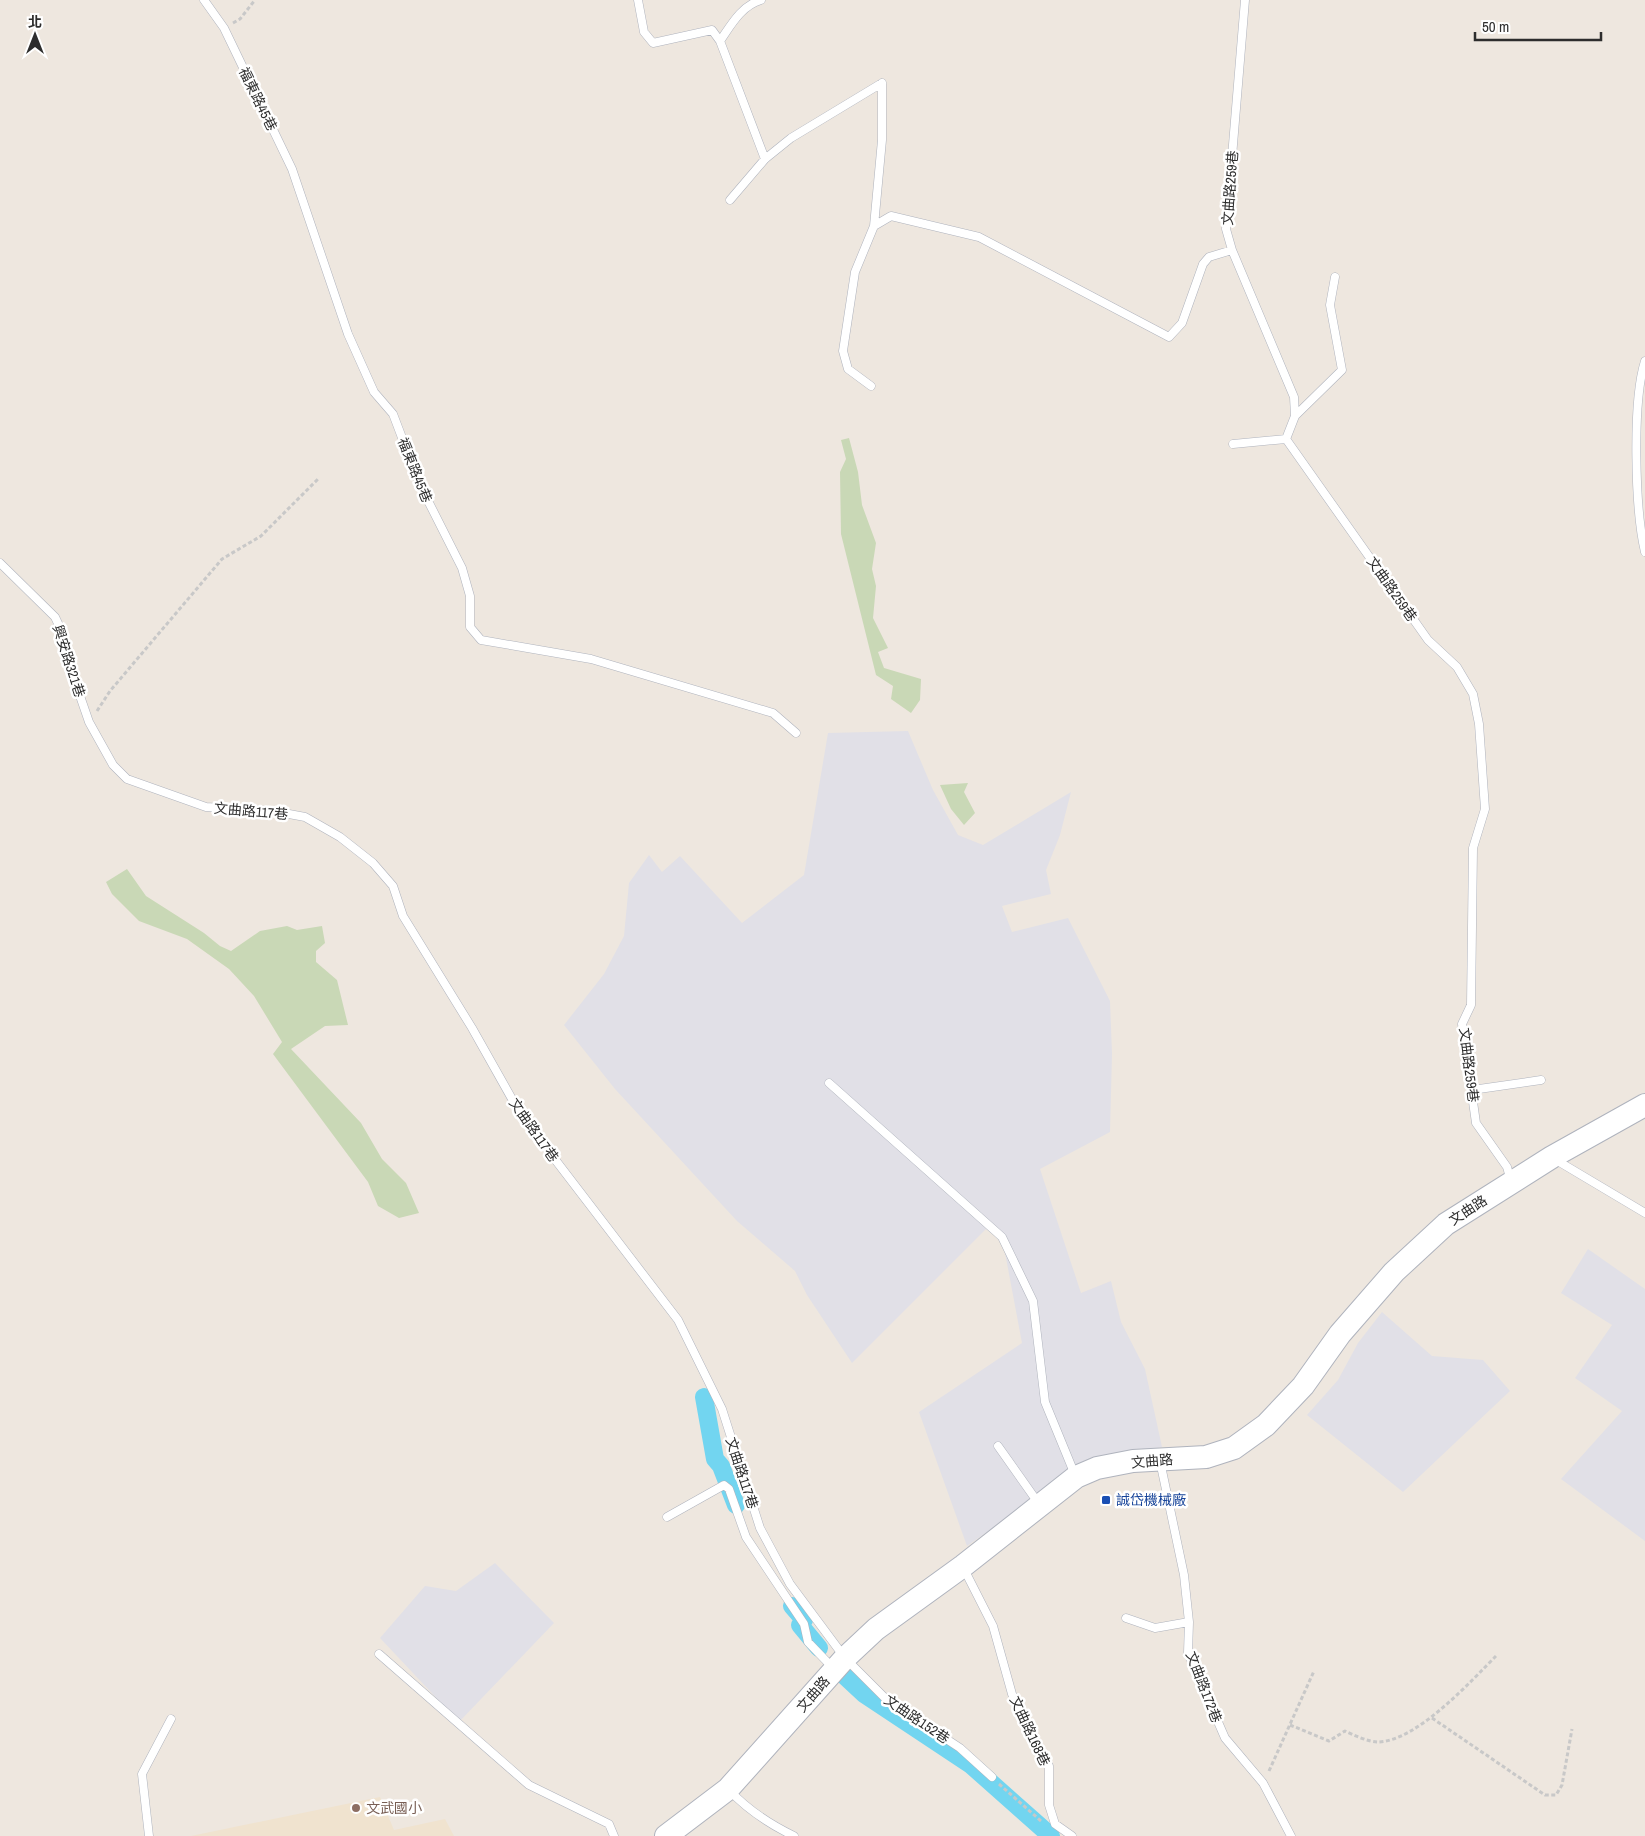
<svg xmlns="http://www.w3.org/2000/svg" width="1645" height="1836" font-family="'Archivo Narrow','Noto Sans TC',sans-serif">
<style>
.industrial{fill:#e1e0e7}
.education{fill:#f0e3cf}
.cemetery{fill:#c9d8b6}
.lines{fill:none;stroke-linecap:round;stroke-linejoin:round}
.canal{stroke:#72d5f0;stroke-width:18}
.lane-casing{stroke:#afb3bd;stroke-width:9}
.secondary-casing{stroke:#afb3bd;stroke-width:24}
.path{stroke:#c8c8c8;stroke-width:3;stroke-dasharray:4 2.5;stroke-linecap:butt}
.lane{stroke:#fff;stroke-width:8}
.secondary{stroke:#fff;stroke-width:22}
.transit-dot{fill:#1a4fb4;stroke:#fff;stroke-width:2}
.education-dot{fill:#8d6e63;stroke:#fff;stroke-width:2}
.labels{text-anchor:middle;dominant-baseline:central;stroke-width:5;stroke-linejoin:round;paint-order:stroke}
.street-label{font-size:14px;fill:#2d2d2d;stroke:#fff}
.transit-label{font-size:14px;fill:#164399;stroke:#fff;text-anchor:start}
.education-label{font-size:14px;fill:#785e54;stroke:#fff;text-anchor:start}
</style>
<rect width="100%" height="100%" fill="#eee7df"/>
<!-- industrial -->
<path class="industrial" d="M 908,731 L 933,790 L 958,835 L 983,845 L 1071,792 L 1060,835 L 1046,870 L 1051,894 L 1002,906 L 1012,932 L 1068,918 L 1110,1001 L 1112,1054 L 1110,1132 L 1040,1169 L 1081,1293 L 1111,1281 L 1121,1322 L 1145,1369 L 1162,1447 L 1082,1465 L 967,1546 L 919,1412 L 1022,1343 L 1003,1242 L 986,1229 L 852,1363 L 807,1295 L 795,1271 L 737,1221 L 615,1089 L 564,1025 L 604,974 L 624,936 L 629,883 L 649,855 L 662,872 L 680,856 L 742,923 L 804,875 L 828,733 Z
M 1588,1249 L 1645,1289 L 1645,1541 L 1561,1479 L 1622,1411 L 1575,1378 L 1612,1325 L 1561,1293 Z
M 1382,1312 L 1432,1356 L 1483,1360 L 1510,1391 L 1403,1492 L 1307,1415 L 1338,1380 L 1358,1343 Z
M 495,1563 L 554,1623 L 459,1722 L 380,1638 L 425,1586 L 456,1591 Z"/>
<!-- education -->
<path class="education" d="M 380,1797 L 394,1830 L 445,1819 L 454,1836 L 191,1836 Z"/>
<!-- cemetery -->
<path class="cemetery" d="M 849,438 L 858,472 L 862,505 L 876,543 L 872,569 L 876,586 L 873,618 L 888,648 L 878,652 L 884,668 L 921,679 L 920,700 L 911,713 L 891,699 L 893,686 L 876,675 L 841,534 L 840,472 L 846,459 L 841,440 Z
M 968,783 L 964,792 L 975,813 L 964,825 L 951,809 L 940,785 Z
M 127,869 L 146,896 L 204,933 L 220,946 L 231,951 L 260,931 L 287,926 L 297,930 L 322,926 L 325,943 L 316,951 L 316,962 L 337,980 L 348,1025 L 325,1026 L 291,1049 L 361,1123 L 382,1159 L 406,1183 L 419,1213 L 399,1218 L 378,1206 L 368,1182 L 273,1054 L 282,1042 L 254,996 L 229,969 L 187,939 L 139,921 L 112,894 L 106,882 Z"/>
<g class="lines">
<!-- canal -->
<path class="canal" d="M 704,1397 L 715,1459 L 721,1466 L 736,1505
M 792,1606 L 804,1620 L 800,1625 L 819,1648
M 835,1667 L 864,1694 L 971,1765 L 1051,1836"/>
<!-- lane casing -->
<g class="lane-casing">
<path id="lane" d="M 204,0 L 224,28 L 292,169 L 348,334 L 374,392 L 393,414 L 420,485 L 462,568 L 470,596 L 470,627 L 481,640 L 591,659 L 773,713 L 796,733
M 638,0 L 644,32 L 653,43 L 712,30 L 720,41
M 761,0 C 741,6 731,25 720,41 L 765,159
M 1245,0 L 1226,229 L 1232,250 L 1294,397 L 1295,416 L 1286,439 L 1428,640 L 1457,667 L 1473,694 L 1479,724 L 1485,809 L 1473,848 L 1471,1005 L 1462,1024 L 1476,1123 L 1507,1167 L 1511,1181
M 730,200 L 765,159 L 791,138 L 882,83
M 874,226 L 891,216 L 979,237 L 1169,337 L 1182,323 L 1203,264 L 1209,257 L 1232,250
M 1645,361 C 1632,402 1635,510 1645,552
M 871,386 L 848,369 L 843,351 L 855,272 L 874,226 L 882,140 L 882,83
M 1295,416 L 1342,370 L 1330,305 L 1335,277
M 1233,444 L 1286,439
M 0,563 L 55,617 L 64,636 L 69,664 L 89,722 L 113,765 L 127,779 L 206,807 L 273,811 L 305,817 L 340,837 L 373,863 L 393,886 L 403,916 L 472,1028 L 521,1115 L 678,1320 L 722,1409 L 760,1528 L 790,1584 L 845,1658 L 887,1700 L 960,1748 L 992,1777
M 829,1083 L 1002,1237 L 1033,1301 L 1045,1402 L 1075,1475
M 1472,1090 L 1541,1080
M 1556,1160 L 1645,1213
M 998,1446 L 1039,1504
M 1160,1461 L 1184,1575 L 1189,1622 L 1188,1653 L 1225,1738 L 1263,1783 L 1291,1836
M 667,1517 L 724,1485 L 729,1489 L 746,1537 L 804,1624 L 808,1642 L 833,1668
M 964,1569 L 993,1626 L 1012,1694 L 1049,1766 L 1049,1805 L 1055,1824 L 1072,1836
M 1126,1618 L 1155,1628 L 1189,1622
M 379,1654 L 529,1785 L 609,1824 L 614,1836
M 729,1790 C 748,1810 769,1824 794,1836
M 149,1836 L 142,1774 L 171,1719"/>
</g>
<!-- secondary casing -->
<g class="secondary-casing">
<path id="secondary" d="M 666,1836 L 728,1789 L 845,1658 L 876,1629 L 963,1566 L 1076,1477 L 1097,1468 L 1133,1461 L 1206,1457 L 1234,1448 L 1266,1425 L 1303,1386 L 1340,1334 L 1394,1272 L 1446,1224 L 1552,1157 L 1645,1105"/>
</g>
<!-- path -->
<path class="path" d="M 233,23 L 240,19 L 255,0
M 97,711 L 110,691 L 222,559 L 261,536 L 318,479
M 1432,1718 L 1545,1795 L 1556,1795 L 1562,1785 L 1572,1729
M 1290,1725 L 1329,1741 L 1345,1731 C 1354,1735 1368,1742 1378,1742 C 1417,1741 1470,1682 1497,1655
M 1269,1771 L 1314,1671
M 999,1784 L 1041,1821"/>
<!-- lane -->
<use href="#lane" class="lane"/>
<!-- secondary -->
<use href="#secondary" class="secondary"/>
</g>
<!-- markers -->
<rect class="transit-dot" x="1101" y="1495" width="10" height="10" rx="2.5"/>
<circle class="education-dot" cx="356" cy="1808" r="5"/>
<g class="labels">
<!-- street labels -->
<g class="street-label">
<text transform="translate(258 99) rotate(64)">福東路45巷</text>
<text transform="translate(1230 188) rotate(-86)">文曲路259巷</text>
<text transform="translate(415 470) rotate(68)">福東路45巷</text>
<text transform="translate(1392 589) rotate(55)">文曲路259巷</text>
<text transform="translate(69 661) rotate(72)">興安路321巷</text>
<text transform="translate(251 811) rotate(5)">文曲路117巷</text>
<text transform="translate(1469 1065) rotate(83)">文曲路259巷</text>
<text transform="translate(534 1130) rotate(55)">文曲路117巷</text>
<text transform="translate(1468 1210) rotate(-33)">文曲路</text>
<text transform="translate(1152 1461) rotate(-5)">文曲路</text>
<text transform="translate(742 1473) rotate(72)">文曲路117巷</text>
<text transform="translate(1204 1687) rotate(69)">文曲路172巷</text>
<text transform="translate(813 1694) rotate(-49)">文曲路</text>
<text transform="translate(917 1719) rotate(34)">文曲路152巷</text>
<text transform="translate(1030 1731) rotate(65)">文曲路168巷</text>
</g>
<!-- transit labels -->
<g class="transit-label">
<text x="1116" y="1500">誠岱機械廠</text>
</g>
<!-- education labels -->
<g class="education-label">
<text x="366" y="1808">文武國小</text>
</g>
</g>
<!-- north arrow -->
<g transform="translate(35 35)" stroke="#ffffff" stroke-width="4" paint-order="stroke">
<path d="M0-4L9 19L0 12L-9 19Z" fill="#2d2d2d"/>
<text y="-8" font-size="14" font-weight="bold" text-anchor="middle" fill="#2d2d2d">北</text>
</g>
<!-- scale -->
<path d="M1475 32v8h126v-8" fill="none" stroke="#2d2d2d" stroke-width="2.5"/>
<text x="1482" y="32" font-size="15" fill="#2d2d2d" stroke="#ffffff" stroke-width="4" paint-order="stroke">50 m</text>
</svg>
